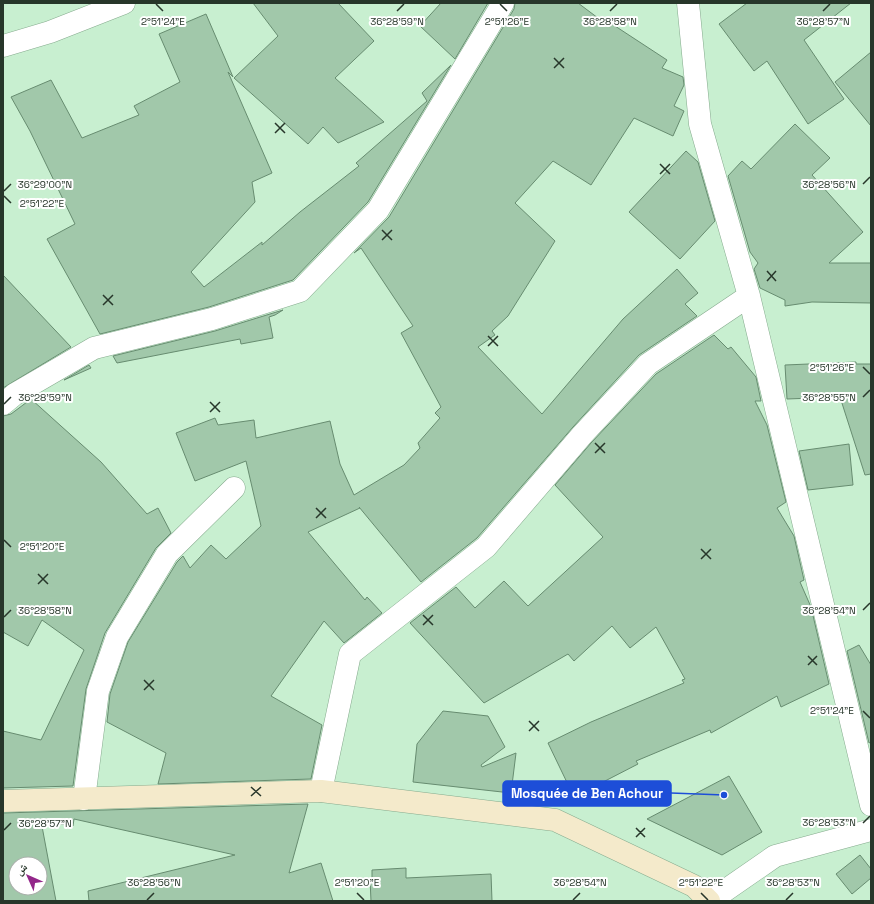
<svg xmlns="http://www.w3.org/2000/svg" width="874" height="904" font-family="'Space Grotesk','Noto Naskh Arabic',sans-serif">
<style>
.building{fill:#a1c8aa;stroke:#678c70;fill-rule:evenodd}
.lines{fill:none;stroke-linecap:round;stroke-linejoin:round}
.street-casing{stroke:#86ab8e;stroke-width:23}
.secondary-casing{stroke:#86ab8e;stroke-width:23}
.street{stroke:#fff;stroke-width:22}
.secondary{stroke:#f4eacb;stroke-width:22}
.ticks{fill:none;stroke:#27362a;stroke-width:1.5}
.ticks-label{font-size:10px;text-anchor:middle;fill:#27362a;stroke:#fff;stroke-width:4;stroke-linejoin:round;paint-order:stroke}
.leader{fill:none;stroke:#1d4ed8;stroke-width:1.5}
.callout-dot{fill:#1d4ed8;stroke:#fff;stroke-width:1.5}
.callout{fill:#1d4ed8;stroke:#1d4ed8;stroke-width:1.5}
.callout-label{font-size:13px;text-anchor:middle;font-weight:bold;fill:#fff}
</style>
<rect width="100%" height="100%" fill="#c8efd0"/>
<!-- building -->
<path class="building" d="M 253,3 L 338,3 L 374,41 L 335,78 L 384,122 L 338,143 L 323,127 L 308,144 L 234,78 L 278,36 Z
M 441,3 L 488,3 L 455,59 L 420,26 Z
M 515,3 L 578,3 L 610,27 L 612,24 L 667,60 L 662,68 L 683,77 L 684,85 L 674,106 L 684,111 L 673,136 L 634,118 L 591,185 L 553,161 L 515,203 L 555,241 L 508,316 L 492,331 L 495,335 L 478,347 L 542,414 L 623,319 L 677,269 L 698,293 L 685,304 L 697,316 L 639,355 L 573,427 L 477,538 L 421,582 L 359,507 L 360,508 L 308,532 L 365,600 L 367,597 L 382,613 L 344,643 L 324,621 L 271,696 L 322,725 L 311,779 L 158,784 L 166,753 L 107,722 L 110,694 L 128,642 L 177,562 L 183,556 L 190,568 L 211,545 L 226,559 L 261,526 L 246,461 L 195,481 L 176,433 L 215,418 L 218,425 L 254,420 L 256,438 L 330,421 L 340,464 L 354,495 L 404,465 L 420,448 L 418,443 L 440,418 L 435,413 L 441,407 L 401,333 L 413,326 L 361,248 L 354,253 L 389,217 L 514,9 Z
M 747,3 L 851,3 L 804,40 L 844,99 L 808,124 L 767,61 L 754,71 L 719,24 Z
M 206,14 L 233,77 L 228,72 L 272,173 L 252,182 L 255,202 L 191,272 L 204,287 L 262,242 L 262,245 L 300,212 L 359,166 L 356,163 L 427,101 L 422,93 L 451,65 L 368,202 L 293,280 L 209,307 L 100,334 L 47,239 L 75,224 L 30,131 L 11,97 L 51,80 L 82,138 L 139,115 L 134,106 L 180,82 L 159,34 Z
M 871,52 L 871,126 L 835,82 Z
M 795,124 L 830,158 L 812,175 L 863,232 L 829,263 L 871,263 L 871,303 L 812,302 L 785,306 L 785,300 L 760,288 L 754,269 L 758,263 L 750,252 L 728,176 L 742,161 L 751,169 Z
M 686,151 L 698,162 L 715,221 L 680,259 L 629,212 Z
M 3,275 L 71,347 L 3,388 Z
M 283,310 L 275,315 L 269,317 L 273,338 L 241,344 L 240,339 L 117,363 L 113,356 L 215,331 Z
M 714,335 L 728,349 L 731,347 L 756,377 L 761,401 L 755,401 L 767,425 L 786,502 L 777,508 L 794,536 L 804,580 L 800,582 L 811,607 L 829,684 L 781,707 L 777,696 L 711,733 L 710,730 L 636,761 L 638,764 L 574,797 L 548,743 L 591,722 L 684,683 L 682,680 L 685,679 L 656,627 L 630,648 L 612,626 L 574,661 L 568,654 L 484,703 L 410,623 L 456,587 L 475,608 L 504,581 L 528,606 L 603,537 L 555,485 L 591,443 L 656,374 Z
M 856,362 L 856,364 L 871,364 L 871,474 L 865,475 L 840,397 L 787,399 L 785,365 Z
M 89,365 L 91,368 L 64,380 Z
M 31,399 L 101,462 L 147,514 L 158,508 L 171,533 L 156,548 L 105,633 L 86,689 L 73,786 L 3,788 L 3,731 L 41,740 L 84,650 L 42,620 L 28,646 L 3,632 L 3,416 L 11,414 Z
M 849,444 L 853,485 L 808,490 L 799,451 Z
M 859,645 L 871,665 L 871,742 L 869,743 L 847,651 Z
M 443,711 L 488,716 L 505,747 L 481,765 L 482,767 L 516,753 L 511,793 L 413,782 L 417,744 Z
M 729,776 L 762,832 L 722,855 L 647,819 Z
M 308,804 L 289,873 L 321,863 L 333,901 L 89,901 L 88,891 L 235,855 L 74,819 L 73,826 L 41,821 L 56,901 L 3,901 L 3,813 ZM 16,864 L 40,864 L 40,888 L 16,888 Z
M 860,855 L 871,869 L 871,878 L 852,894 L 836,874 Z
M 406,868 L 406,878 L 491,874 L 492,901 L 371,901 L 370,879 L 372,879 L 372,870 Z"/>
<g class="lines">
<!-- street casing -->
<g class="street-casing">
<path id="street" d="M 688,3 L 700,124 L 749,296 L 871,805
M 3,46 L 50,32 L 124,3
M 3,404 L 15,394 L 94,348 L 212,319 L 300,291 L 378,210 L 503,3
M 321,791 L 350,654 L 486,547 L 582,435 L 648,364 L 749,296
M 84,799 L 98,691 L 117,637 L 167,554 L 234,488
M 710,901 L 775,856 L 871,830"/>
</g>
<!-- secondary casing -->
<g class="secondary-casing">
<path id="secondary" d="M 3,801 L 321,791 L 555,820 L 694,886 L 709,901"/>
</g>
<!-- street -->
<use href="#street" class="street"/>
<!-- secondary -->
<use href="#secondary" class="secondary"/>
</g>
<!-- ticks -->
<path class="ticks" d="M 156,4 L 163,11M 500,4 L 507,11M 397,11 L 404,4M 610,11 L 617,4M 823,11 L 830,4M 554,58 L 564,68M 554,68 L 564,58M 275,123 L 285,133M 275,133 L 285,123M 660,164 L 670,174M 660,174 L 670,164M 863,184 L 870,177M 4,191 L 11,184M 4,196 L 11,203M 382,230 L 392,240M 382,240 L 392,230M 767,271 L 776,281M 767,281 L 776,271M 103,295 L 113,305M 103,305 L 113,295M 488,336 L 498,346M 488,346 L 498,336M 863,367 L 870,374M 863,397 L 870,390M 210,402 L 220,412M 4,404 L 11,397M 210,412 L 220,402M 595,443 L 605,453M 595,453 L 605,443M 316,508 L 326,518M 316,518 L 326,508M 4,540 L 11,547M 701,549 L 711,559M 701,559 L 711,549M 38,574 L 48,584M 38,584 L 48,574M 863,610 L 870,603M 423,615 L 433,625M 4,617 L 11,610M 423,625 L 433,615M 808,656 L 817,665M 808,665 L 817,656M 144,680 L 154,690M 144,690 L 154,680M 863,711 L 870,718M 529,721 L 539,731M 529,731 L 539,721M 251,787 L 261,796M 251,796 L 261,787M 863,823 L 870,816M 636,828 L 645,837M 4,830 L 11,823M 636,837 L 645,828M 357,893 L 364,900M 701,893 L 708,900M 147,900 L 154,893M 573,900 L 580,893M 786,900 L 793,893"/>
<g class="ticks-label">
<text x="163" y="25">2°51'24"E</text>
<text x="397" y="25">36°28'59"N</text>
<text x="507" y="25">2°51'26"E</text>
<text x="610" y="25">36°28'58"N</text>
<text x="823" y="25">36°28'57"N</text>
<text x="829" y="188">36°28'56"N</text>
<text x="45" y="188">36°29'00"N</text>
<text x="42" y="207">2°51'22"E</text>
<text x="832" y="371">2°51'26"E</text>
<text x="829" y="401">36°28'55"N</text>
<text x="45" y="401">36°28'59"N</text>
<text x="42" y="550">2°51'20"E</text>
<text x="829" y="614">36°28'54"N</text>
<text x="45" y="614">36°28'58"N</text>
<text x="832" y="714">2°51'24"E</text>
<text x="829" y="826">36°28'53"N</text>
<text x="45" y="827">36°28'57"N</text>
<text x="154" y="886">36°28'56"N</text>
<text x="580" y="886">36°28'54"N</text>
<text x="793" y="886">36°28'53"N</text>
<text x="357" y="886">2°51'20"E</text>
<text x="701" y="886">2°51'22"E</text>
</g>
<!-- callouts -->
<path class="leader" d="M724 795L671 793"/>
<circle class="callout-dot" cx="724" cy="795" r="4"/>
<rect class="callout" x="503" y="781" width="168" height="25" rx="4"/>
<g class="callout-label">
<text x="587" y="798">Mosquée de Ben Achour</text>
</g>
<!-- border -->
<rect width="874" height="904" fill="none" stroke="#27362a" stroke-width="8"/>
<!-- north arrow -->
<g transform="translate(28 876) rotate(315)"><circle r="19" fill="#ffffff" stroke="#a9afaa"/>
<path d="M0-3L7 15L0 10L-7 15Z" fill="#93278a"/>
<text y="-6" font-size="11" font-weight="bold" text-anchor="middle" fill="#27362a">ش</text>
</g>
</svg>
